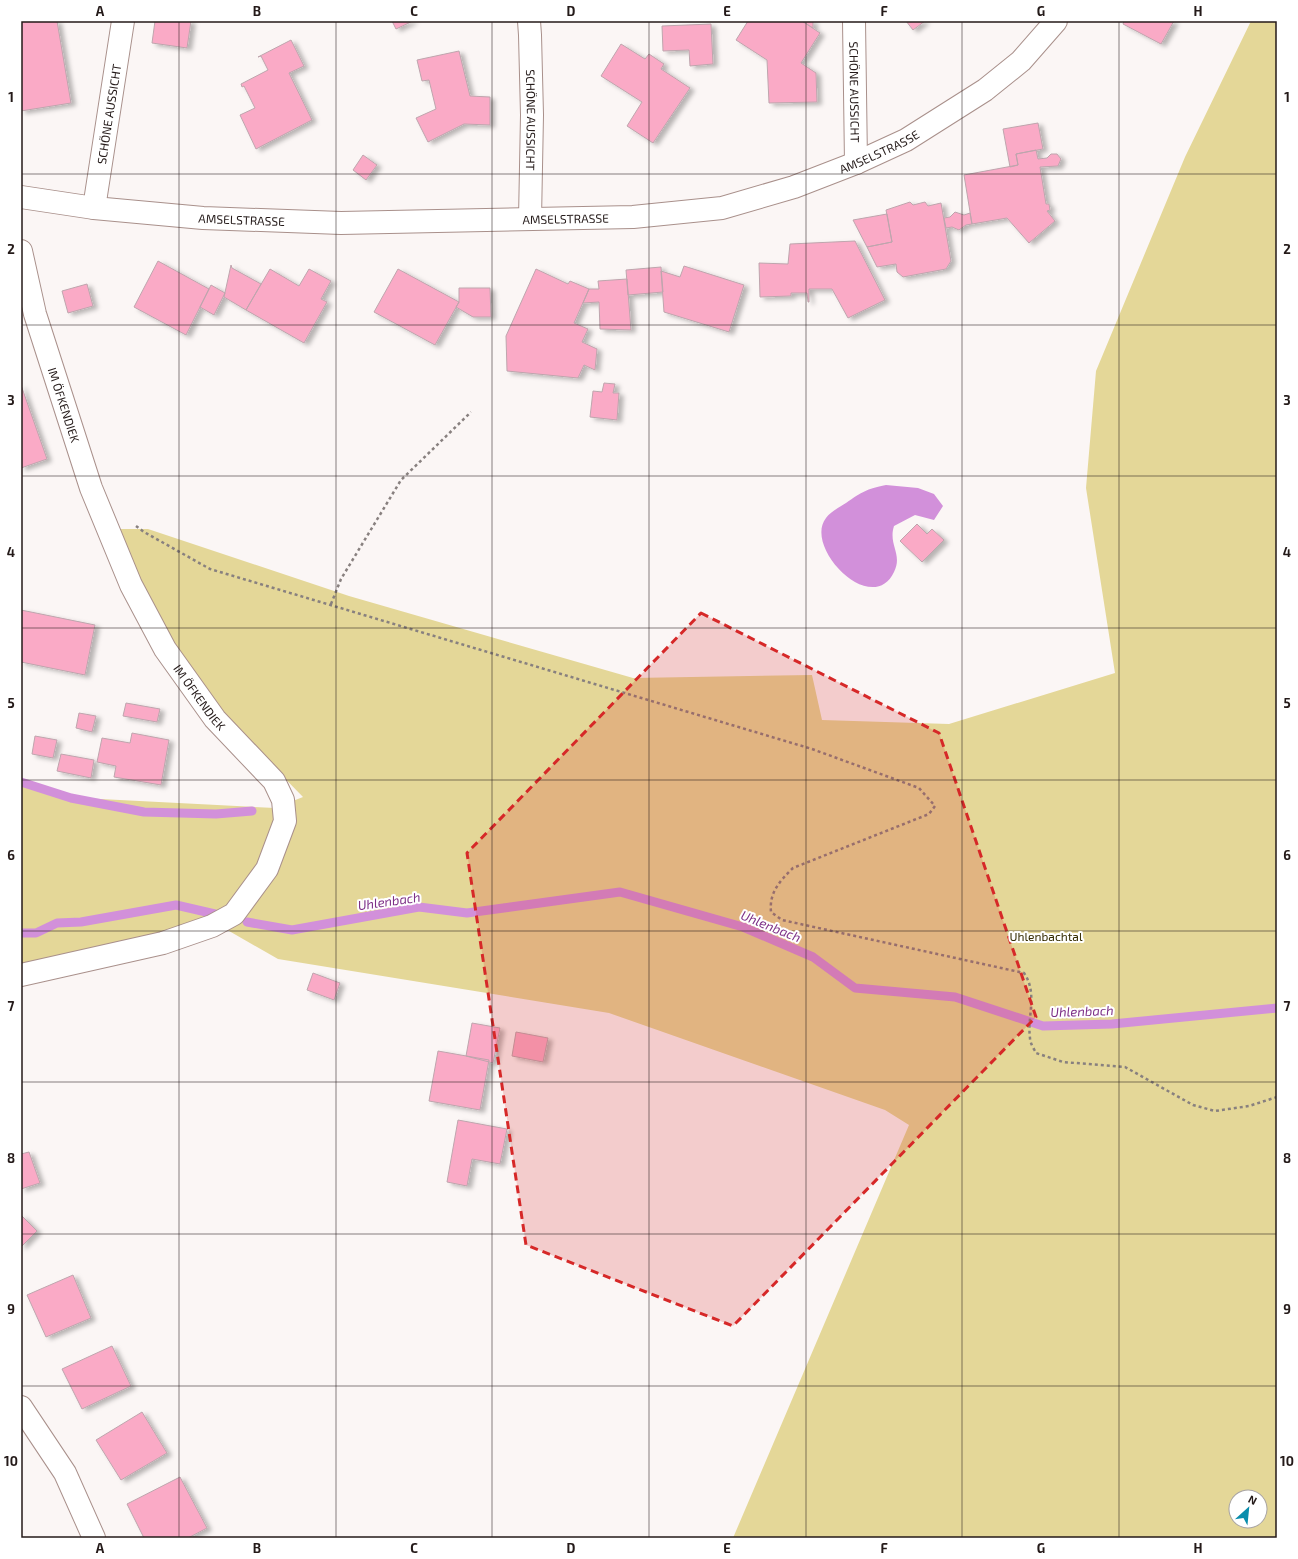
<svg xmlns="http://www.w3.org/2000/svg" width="1298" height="1559" font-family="'Exo 2',sans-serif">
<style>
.green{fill:#e4d798;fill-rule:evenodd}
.water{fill:#d290da}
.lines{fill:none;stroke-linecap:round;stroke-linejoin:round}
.stream{stroke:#d290da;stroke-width:9}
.building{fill:#faaac6;stroke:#bea5ad;filter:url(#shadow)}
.minor-casing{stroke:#a9908b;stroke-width:24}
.path{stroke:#88807f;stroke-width:2.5;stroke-dasharray:3 3;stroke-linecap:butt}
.minor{stroke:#fff;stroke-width:22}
.marked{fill:#d62828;fill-opacity:0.2;stroke:#d62828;stroke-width:3;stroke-dasharray:8 5;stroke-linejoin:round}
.grid{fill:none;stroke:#241a19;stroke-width:1;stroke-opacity:0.55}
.labels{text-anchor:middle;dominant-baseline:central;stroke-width:4;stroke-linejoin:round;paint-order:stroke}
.street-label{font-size:12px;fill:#241a19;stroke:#fff}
.park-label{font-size:12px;fill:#342b00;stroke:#fff}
.water-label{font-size:13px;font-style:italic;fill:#7d3087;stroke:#fff}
.neatline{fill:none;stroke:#241a19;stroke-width:1.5}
.grid-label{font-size:13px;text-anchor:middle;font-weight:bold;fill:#241a19}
</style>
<defs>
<filter id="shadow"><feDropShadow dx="4.5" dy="2.5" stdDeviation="2" flood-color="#0004"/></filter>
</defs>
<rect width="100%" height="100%" fill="#fbf6f5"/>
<!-- green -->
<path class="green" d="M 1251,21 L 1277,21 L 1277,1538 L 733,1538 L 909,1125 L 885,1110 L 609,1013 L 278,959 L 210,920 L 21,971 L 21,781 L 81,798 L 275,808 L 303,797 L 217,709 L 174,643 L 114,529 L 148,529 L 349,596 L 633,678 L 812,675 L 822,720 L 949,724 L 1115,673 L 1086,488 L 1096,371 L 1185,157 ZM 1236,1497 L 1260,1497 L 1260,1521 L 1236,1521 Z"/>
<!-- water -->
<path class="water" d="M 886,485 L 918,488 L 934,494 L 943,506 L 934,520 L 915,515 L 894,526 C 888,545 903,554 894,572 C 872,618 803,547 826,518 C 830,512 840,507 846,503 C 862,492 866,489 886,485 Z"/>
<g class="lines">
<!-- stream -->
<path class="stream" d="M 21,782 L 71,798 L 144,812 L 216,814 L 252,811
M 247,922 L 292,930 L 419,907 L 467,913 L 620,892 L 743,927 L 813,957 L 855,988 L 955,997 L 1043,1026 L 1112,1024 L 1277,1008
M 21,933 L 36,933 L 57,923 L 81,922 L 176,905 L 215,914"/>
</g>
<!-- building -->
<path class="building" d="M 21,21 L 57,21 L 71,103 L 21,111 Z
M 155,21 L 191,21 L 187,48 L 152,43 Z
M 392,21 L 413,21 L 396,29 Z
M 748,21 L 802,21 L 820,33 L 801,63 L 816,73 L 817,102 L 769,103 L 767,60 L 736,40 Z
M 802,21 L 813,21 L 813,28 Z
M 906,21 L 925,21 L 913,30 Z
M 1124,21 L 1174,21 L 1161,44 L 1123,24 Z
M 711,24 L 713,64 L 690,66 L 689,50 L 663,51 L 662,26 Z
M 291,40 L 304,66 L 289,73 L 312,120 L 256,149 L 240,115 L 255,108 L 244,86 L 242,87 L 241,84 L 268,70 L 261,56 L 258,57 Z
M 621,44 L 645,59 L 649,54 L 664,64 L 661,69 L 690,88 L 653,143 L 627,126 L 642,102 L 601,76 Z
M 459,51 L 470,96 L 490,97 L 490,125 L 464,124 L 428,142 L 416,118 L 436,109 L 429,80 L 422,81 L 417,60 Z
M 1038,123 L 1043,149 L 1016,154 L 1018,165 L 1010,167 L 1003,129 Z
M 1036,150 L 1038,159 L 1047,158 L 1051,154 L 1057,154 L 1061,159 L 1058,166 L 1040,167 L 1046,204 L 1049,204 L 1050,210 L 1047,211 L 1055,221 L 1029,243 L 1007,218 L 972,224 L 964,175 L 1018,165 L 1016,154 Z
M 363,155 L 377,165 L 366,180 L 353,170 Z
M 910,202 L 913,205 L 925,202 L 928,206 L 941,203 L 951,261 L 946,269 L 903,277 L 897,272 L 896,264 L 877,267 L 867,247 L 892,242 L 886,210 Z
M 955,212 L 964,215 L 970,213 L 972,224 L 966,225 L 959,230 L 952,227 L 946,228 L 944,218 L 950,217 Z
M 887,214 L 892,242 L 867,247 L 853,220 Z
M 855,241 L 885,300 L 848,318 L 832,289 L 809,289 L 809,302 L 808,302 L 807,293 L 791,293 L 791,296 L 760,297 L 759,263 L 788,264 L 790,244 Z
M 158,261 L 209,289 L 186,335 L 134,307 Z
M 231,265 L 232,268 L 261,284 L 246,310 L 224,297 Z
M 684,266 L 744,285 L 729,332 L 664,312 L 661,271 L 680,277 Z
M 661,267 L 663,292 L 628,295 L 626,270 Z
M 270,269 L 299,286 L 309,269 L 331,281 L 321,299 L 327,302 L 304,343 L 246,310 Z
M 398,269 L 459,302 L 435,345 L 374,312 Z
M 536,269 L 568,284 L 570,281 L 589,289 L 574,323 L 588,329 L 582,342 L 597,349 L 595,370 L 584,365 L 578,378 L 507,371 L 506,336 Z
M 627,279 L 631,330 L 600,329 L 599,302 L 583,303 L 589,289 L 599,289 L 598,281 Z
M 87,284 L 93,306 L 68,313 L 62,291 Z
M 211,285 L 225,293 L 214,315 L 200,307 Z
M 459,288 L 490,288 L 491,317 L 473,317 L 456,307 L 459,302 Z
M 604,383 L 615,384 L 613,393 L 619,393 L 617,420 L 590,417 L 593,391 L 602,392 Z
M 21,385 L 47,459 L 21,468 Z
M 917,524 L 927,534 L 932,529 L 944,540 L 922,562 L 900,541 Z
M 21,610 L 95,625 L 85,675 L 21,662 Z
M 126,703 L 160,709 L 157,722 L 123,716 Z
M 79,713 L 96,716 L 92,732 L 76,728 Z
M 132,733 L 169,740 L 161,785 L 114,777 L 116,766 L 97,762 L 102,738 L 130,743 Z
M 35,736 L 57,740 L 53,758 L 32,754 Z
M 61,754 L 94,760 L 91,778 L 57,771 Z
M 313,973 L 340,983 L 334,1000 L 307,990 Z
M 472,1023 L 500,1028 L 493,1063 L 466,1056 Z
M 516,1032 L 548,1038 L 543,1062 L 512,1056 Z
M 438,1051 L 489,1060 L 480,1110 L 429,1101 Z
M 458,1120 L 507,1129 L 500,1164 L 472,1159 L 467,1186 L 447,1182 Z
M 29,1152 L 40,1183 L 21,1189 L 21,1154 Z
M 21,1215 L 37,1231 L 21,1247 Z
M 73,1275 L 91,1318 L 46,1337 L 27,1295 Z
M 112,1346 L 131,1386 L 82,1409 L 62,1369 Z
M 142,1412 L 167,1453 L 121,1480 L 96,1440 Z
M 180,1477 L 207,1528 L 188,1538 L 144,1538 L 127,1504 Z"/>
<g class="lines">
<!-- minor casing -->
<g class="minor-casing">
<g id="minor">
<path id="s1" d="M 529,21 L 530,35 L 532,115 L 530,219"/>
<path id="s2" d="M 854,21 L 856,163"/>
<path id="s3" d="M 21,197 L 94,208 L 203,218 L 341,223 L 633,217 L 722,208 L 794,187 L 856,163 L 906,140 L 985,90 L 1021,61 L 1056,21"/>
<path id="s4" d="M 94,208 L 123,21"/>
<path id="s5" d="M 21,251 L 35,314 L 91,488 L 131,585 L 165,649 L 215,719 L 274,781 L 283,800 L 285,821 L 267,869 L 234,914 L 212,926 L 163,943 L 21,975"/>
<path d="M 21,1407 L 65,1473 L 94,1538"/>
</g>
</g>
<!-- path -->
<path class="path" d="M 136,526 L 144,532 L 210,569 L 812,749 L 919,788 L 935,806 L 929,814 L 793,868 C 780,881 769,892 771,912 L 782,920 L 1024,973 C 1038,993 1027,1017 1030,1038 C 1030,1043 1034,1049 1036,1053 L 1063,1062 L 1125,1067 L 1193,1105 L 1215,1111 L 1249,1106 L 1277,1097
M 331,604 L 341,579 L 401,480 L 471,412"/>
<!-- minor -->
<use href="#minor" class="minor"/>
</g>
<!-- marked area -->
<path class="marked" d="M 701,613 L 939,733 L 1036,1017 L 733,1326 L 526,1245 L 467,853 Z"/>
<!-- grid -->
<path class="grid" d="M 179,21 L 179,1538M 336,21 L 336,1538M 492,21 L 492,1538M 649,21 L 649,1538M 806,21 L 806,1538M 962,21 L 962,1538M 1119,21 L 1119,1538M 21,174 L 1277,174M 21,325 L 1277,325M 21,476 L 1277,476M 21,628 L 1277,628M 21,780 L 1277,780M 21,931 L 1277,931M 21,1082 L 1277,1082M 21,1234 L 1277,1234M 21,1386 L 1277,1386"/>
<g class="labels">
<!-- street labels -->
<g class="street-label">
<text stroke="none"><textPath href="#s2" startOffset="71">SCHÖNE AUSSICHT</textPath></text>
<text stroke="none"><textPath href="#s4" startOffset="95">SCHÖNE AUSSICHT</textPath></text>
<text stroke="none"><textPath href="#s1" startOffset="99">SCHÖNE AUSSICHT</textPath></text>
<text stroke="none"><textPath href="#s3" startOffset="870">AMSELSTRASSE</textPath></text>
<text stroke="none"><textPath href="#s3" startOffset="222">AMSELSTRASSE</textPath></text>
<text stroke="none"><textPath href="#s3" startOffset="546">AMSELSTRASSE</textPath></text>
<text stroke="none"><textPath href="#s5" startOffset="160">IM ÖFKENDIEK</textPath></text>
<text stroke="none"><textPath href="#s5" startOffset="484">IM ÖFKENDIEK</textPath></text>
</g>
<!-- park labels -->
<g class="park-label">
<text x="1046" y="936">Uhlenbachtal</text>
</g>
<!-- water labels -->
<g class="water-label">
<text transform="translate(389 901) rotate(-8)">Uhlenbach</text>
<text transform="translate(771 926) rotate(22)">Uhlenbach</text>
<text transform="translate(1082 1011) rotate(-2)">Uhlenbach</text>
</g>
</g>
<!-- border -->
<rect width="1298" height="1559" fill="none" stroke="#ffffff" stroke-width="44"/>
<!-- north arrow -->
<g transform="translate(1248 1509) rotate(27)"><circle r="19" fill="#ffffff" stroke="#a7a3a3"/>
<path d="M0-3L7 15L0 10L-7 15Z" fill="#0a8dac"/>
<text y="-6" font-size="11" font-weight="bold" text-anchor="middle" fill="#241a19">N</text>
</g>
<rect x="22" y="22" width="1254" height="1515" class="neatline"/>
<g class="grid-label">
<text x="100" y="16">A</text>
<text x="257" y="16">B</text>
<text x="414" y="16">C</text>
<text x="571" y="16">D</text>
<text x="727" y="16">E</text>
<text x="884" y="16">F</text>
<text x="1041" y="16">G</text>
<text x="1198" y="16">H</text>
<text x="11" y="102">1</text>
<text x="1287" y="102">1</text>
<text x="11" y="254">2</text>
<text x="1287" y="254">2</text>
<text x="11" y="405">3</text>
<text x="1287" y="405">3</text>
<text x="11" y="557">4</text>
<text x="1287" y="557">4</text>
<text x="11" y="708">5</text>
<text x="1287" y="708">5</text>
<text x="11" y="860">6</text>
<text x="1287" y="860">6</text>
<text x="11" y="1011">7</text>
<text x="1287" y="1011">7</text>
<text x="11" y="1163">8</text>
<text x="1287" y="1163">8</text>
<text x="11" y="1314">9</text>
<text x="1287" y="1314">9</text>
<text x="11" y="1466">10</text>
<text x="1287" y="1466">10</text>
<text x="100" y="1553">A</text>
<text x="257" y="1553">B</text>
<text x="414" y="1553">C</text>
<text x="571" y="1553">D</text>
<text x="727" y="1553">E</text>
<text x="884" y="1553">F</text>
<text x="1041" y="1553">G</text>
<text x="1198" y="1553">H</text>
</g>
</svg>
